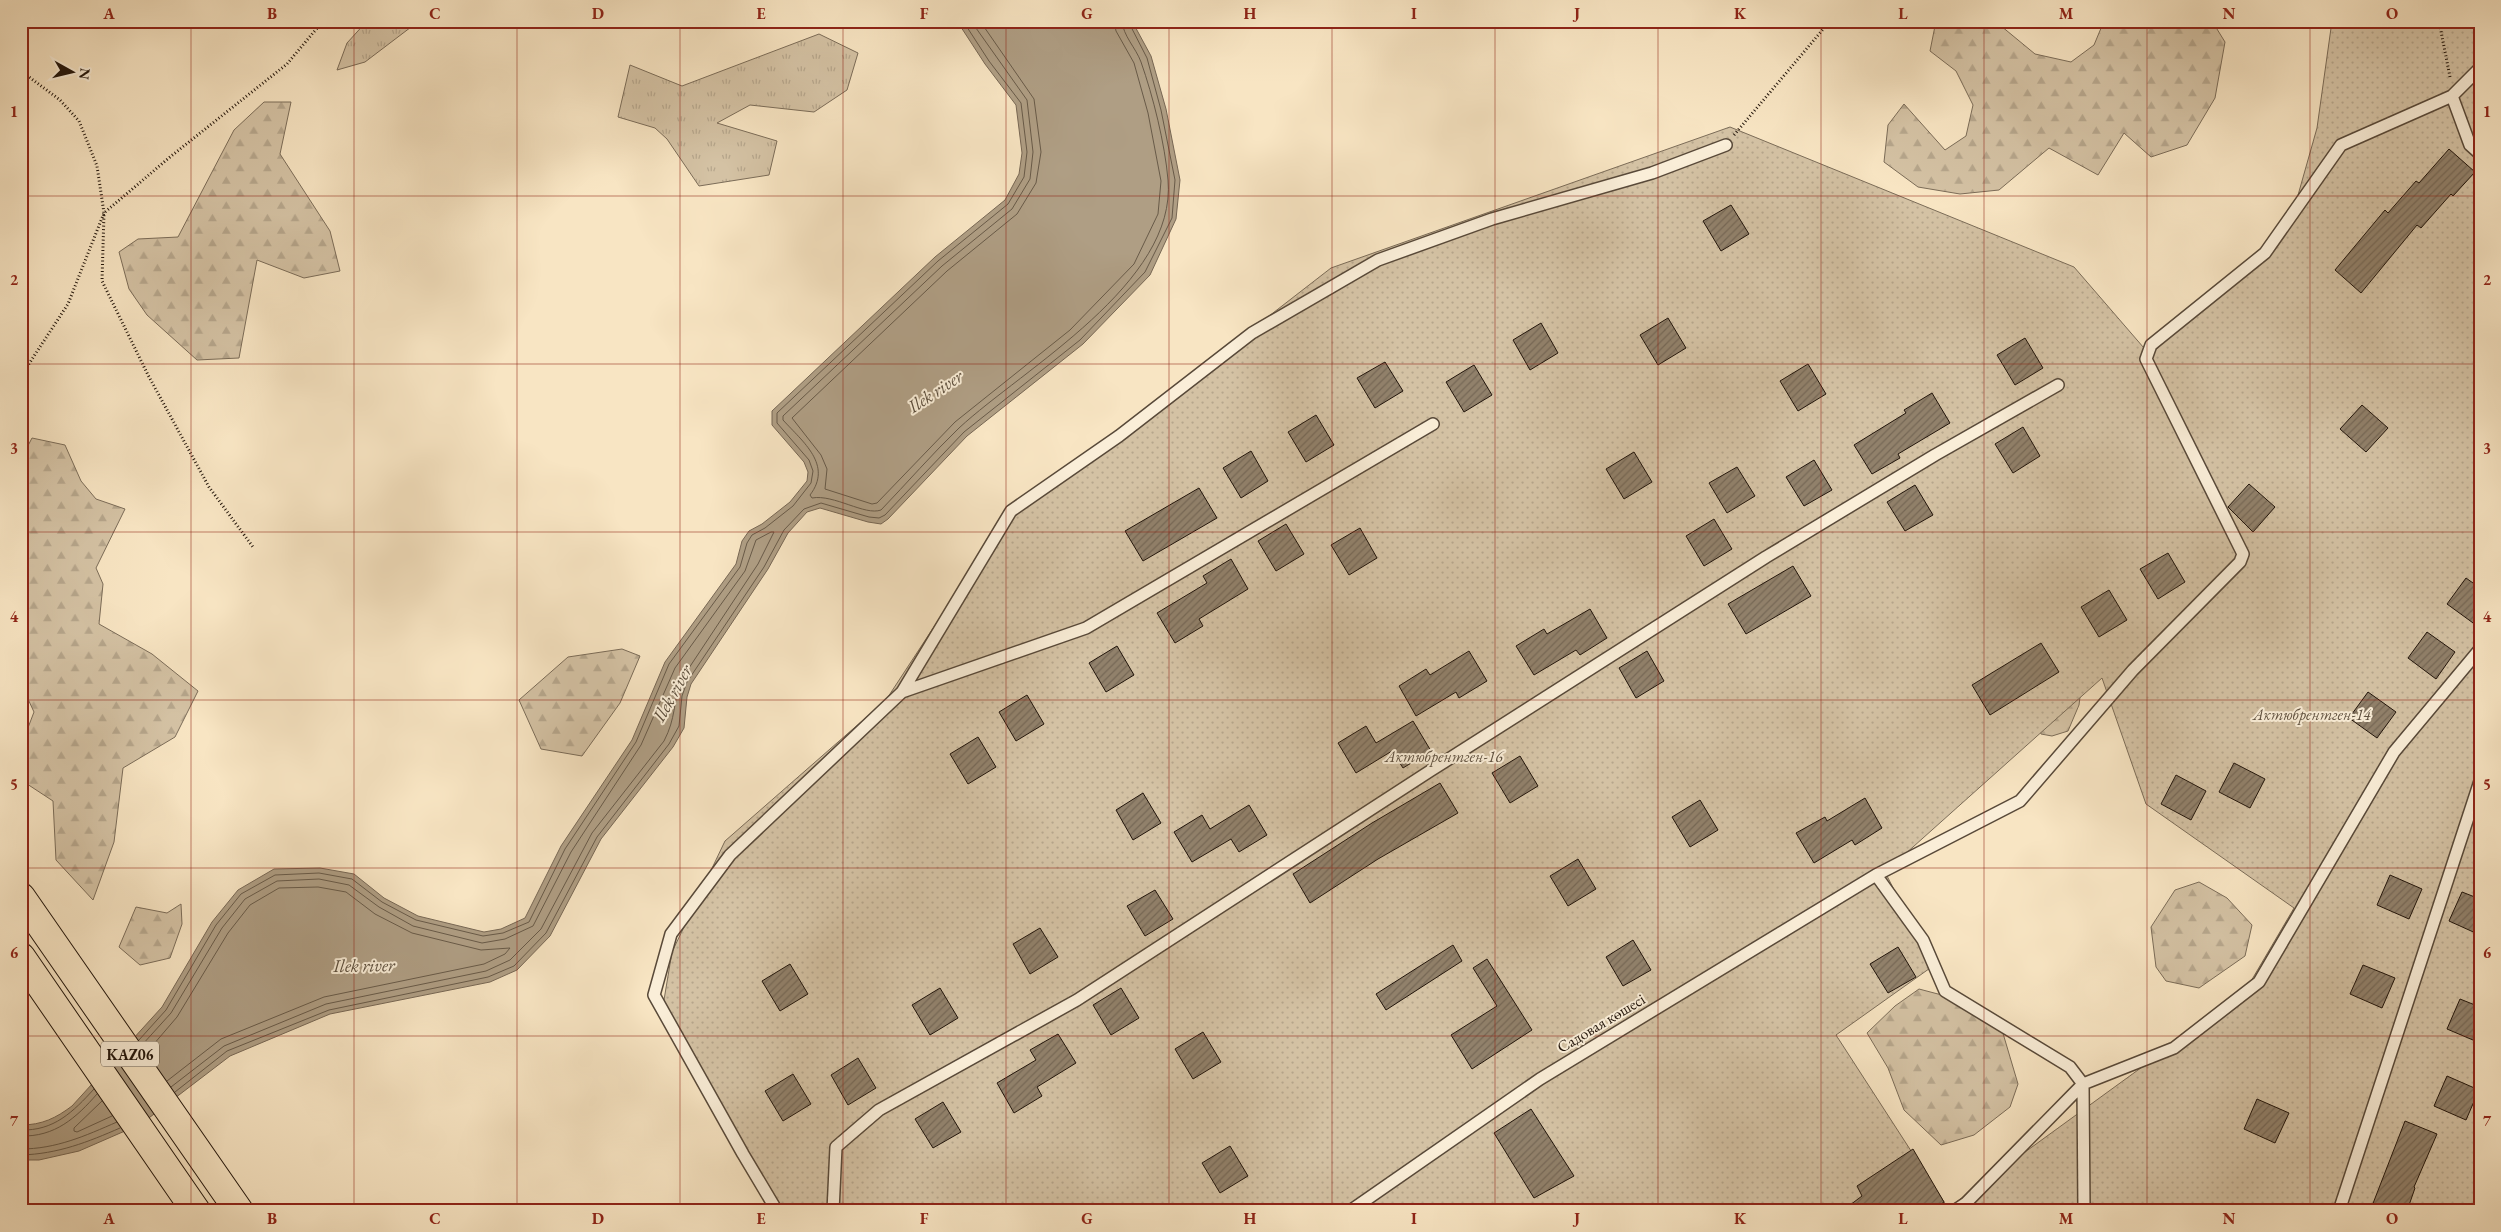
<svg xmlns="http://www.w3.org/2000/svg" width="2501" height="1232" font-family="'EB Garamond',serif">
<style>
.grass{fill:url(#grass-tufts);stroke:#7b6c58}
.forest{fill:url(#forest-firs);stroke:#7b6c58}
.garden{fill:url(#garden-dots);stroke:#7b6c58;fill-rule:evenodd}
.water{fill:#af9e84;stroke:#776754}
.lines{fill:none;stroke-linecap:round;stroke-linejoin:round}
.shore{stroke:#685a48;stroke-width:1}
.building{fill:url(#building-hatch);stroke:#22150b}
.lane-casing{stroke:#584939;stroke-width:14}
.highway-casing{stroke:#22150b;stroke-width:30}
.path{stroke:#22150b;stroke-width:3;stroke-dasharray:1 2.5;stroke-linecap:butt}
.lane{stroke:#faeed8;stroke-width:11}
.highway{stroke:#f8e5c3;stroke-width:28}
.grid{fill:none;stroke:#8f2418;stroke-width:1;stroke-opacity:0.55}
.labels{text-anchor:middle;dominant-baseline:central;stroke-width:4;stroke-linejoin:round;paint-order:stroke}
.shield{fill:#faeed8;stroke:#635648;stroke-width:1}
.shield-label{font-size:15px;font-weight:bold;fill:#22150b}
.park-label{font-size:16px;font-style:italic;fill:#605241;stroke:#faeed8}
.street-label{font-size:16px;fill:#22150b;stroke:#faeed8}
.water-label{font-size:18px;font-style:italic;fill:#5a4c3b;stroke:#faeed8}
.neatline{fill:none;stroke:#8f2418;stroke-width:2}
.grid-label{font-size:16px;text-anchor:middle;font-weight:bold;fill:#8f2418}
</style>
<defs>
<pattern id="grass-tufts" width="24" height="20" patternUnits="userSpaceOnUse" patternTransform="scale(1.25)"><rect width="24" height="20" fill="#d4c2a4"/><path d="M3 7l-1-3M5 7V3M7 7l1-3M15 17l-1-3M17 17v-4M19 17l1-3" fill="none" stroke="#b6a68c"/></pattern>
<pattern id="forest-firs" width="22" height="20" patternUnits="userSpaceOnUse" patternTransform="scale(1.25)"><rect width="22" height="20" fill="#d4c2a4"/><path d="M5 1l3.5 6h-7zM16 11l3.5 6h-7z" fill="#b6a68c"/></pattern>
<pattern id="garden-dots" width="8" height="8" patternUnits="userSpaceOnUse" patternTransform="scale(1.25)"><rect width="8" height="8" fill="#d4c2a4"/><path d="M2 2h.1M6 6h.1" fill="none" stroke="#b6a68c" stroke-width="1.8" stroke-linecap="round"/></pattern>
<pattern id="building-hatch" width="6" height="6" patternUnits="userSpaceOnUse" patternTransform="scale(1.25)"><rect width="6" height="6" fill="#91816b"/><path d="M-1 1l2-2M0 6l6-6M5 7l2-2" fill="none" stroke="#766856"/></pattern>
</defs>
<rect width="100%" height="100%" fill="#f8e5c3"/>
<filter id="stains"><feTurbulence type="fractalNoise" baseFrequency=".004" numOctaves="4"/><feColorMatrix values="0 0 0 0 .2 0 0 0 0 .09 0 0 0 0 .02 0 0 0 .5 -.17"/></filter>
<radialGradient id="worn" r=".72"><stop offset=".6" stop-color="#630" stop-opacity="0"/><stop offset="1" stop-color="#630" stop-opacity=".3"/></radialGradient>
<!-- grass -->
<path class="grass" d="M 367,21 L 419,21 L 365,62 L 337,70 L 347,43 Z
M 819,34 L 858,53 L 847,90 L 814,112 L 750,105 L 717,123 L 777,141 L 769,175 L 699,186 L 667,139 L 655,128 L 618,117 L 630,65 L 682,86 Z"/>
<!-- forest -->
<path class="forest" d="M 1936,21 L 1995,21 L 2035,54 L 2071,62 L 2094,45 L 2104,21 L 2212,21 L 2225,42 L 2215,98 L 2187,145 L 2151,157 L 2124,133 L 2098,175 L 2049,148 L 1999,190 L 1960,194 L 1918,187 L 1884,162 L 1888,125 L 1904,104 L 1945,150 L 1966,136 L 1973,105 L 1956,71 L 1930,51 Z
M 264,102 L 291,102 L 280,154 L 330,231 L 340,271 L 304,278 L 257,260 L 239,358 L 197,360 L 147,315 L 129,289 L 119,252 L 138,239 L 178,237 L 234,130 Z
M 32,438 L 65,445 L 81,481 L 96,499 L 125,509 L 96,568 L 103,584 L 99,624 L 152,654 L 198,691 L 175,737 L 123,768 L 114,842 L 93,900 L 56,860 L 53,801 L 21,780 L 21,746 L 34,712 L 21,684 L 21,459 Z
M 622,649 L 640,656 L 620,703 L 582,756 L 541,749 L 519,700 L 568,657 Z
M 2081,689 L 2079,705 L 2068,731 L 2052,736 L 2041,734 L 2036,721 Z
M 2199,882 L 2227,898 L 2252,925 L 2245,956 L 2199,988 L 2166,981 L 2156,967 L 2151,927 L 2175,890 Z
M 181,904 L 182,924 L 170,958 L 140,965 L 119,947 L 136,907 L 167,913 Z
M 1919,989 L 1957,999 L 2002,1030 L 2018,1084 L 2010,1107 L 1974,1135 L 1941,1145 L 1904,1110 L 1888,1068 L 1867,1033 L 1895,1006 Z"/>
<!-- garden -->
<path class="garden" d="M 2332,21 L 2480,21 L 2480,1211 L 773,1211 L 662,1012 L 672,952 L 725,841 L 886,700 L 1002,523 L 1331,268 L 1730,127 L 2074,267 L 2150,355 L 2289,227 L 2317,128 ZM 2102,678 L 2146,804 L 2294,908 L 2244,993 L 1948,1208 L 1836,1035 L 1933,966 L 1885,872 Z"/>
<!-- water -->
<path class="water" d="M 957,21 L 1132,21 L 1151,56 L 1166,109 L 1180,180 L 1176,219 L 1150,275 L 1083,344 L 967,436 L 888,519 L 881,524 L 868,522 L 820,508 L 807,512 L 788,533 L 768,569 L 691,684 L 687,697 L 684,728 L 673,747 L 601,839 L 550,936 L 517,970 L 490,982 L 330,1014 L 230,1056 L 141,1124 L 79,1151 L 39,1160 L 21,1160 L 21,1125 C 42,1125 56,1118 72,1106 L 162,1007 L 212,922 L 238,890 L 274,869 L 320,868 L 354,874 L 384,898 L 418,916 L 484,932 L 501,929 L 525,918 L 561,846 L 632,740 L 665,662 L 736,564 L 742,541 L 749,531 L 762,524 L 790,502 L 807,481 L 808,472 L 804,462 L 772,425 L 772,411 L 935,257 L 1005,200 L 1019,174 L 1022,153 L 1016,105 L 985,64 Z"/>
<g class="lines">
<!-- shore -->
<path class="shore" d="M 971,21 L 1027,100 L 1033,152 L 1030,179 L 1012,209 L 942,266 L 783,416 L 783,420 C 803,442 833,465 810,495 L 812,498 C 834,494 865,516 881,510 C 907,483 932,454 959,428 C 1024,368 1177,283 1168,180 C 1165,144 1153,96 1141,62 C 1136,48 1123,36 1122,21
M 980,21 L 1034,99 L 1041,152 L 1036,183 L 1017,214 L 947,271 L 792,418 L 821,455 L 827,469 L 825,489 L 872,504 L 877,503 L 955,422 L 1070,330 L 1134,264 L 1158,214 L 1161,181 L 1148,113 L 1134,63 L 1116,31 L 1114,21
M 139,1040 L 166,1010 L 216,925 L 241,894 L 275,875 L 319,873 L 352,879 L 382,902 L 416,920 L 483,936 L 503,933 L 529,922 L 565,849 L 636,742 L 669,664 L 740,567 L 747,543 L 752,535 L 765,528 L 793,506 L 811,483 L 813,471 L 809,460 L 777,423 L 777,413 L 938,261 L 1008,204 L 1024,177 L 1027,152 L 1021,103 L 989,61 L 963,21
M 142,1045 L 171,1013 L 222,928 L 245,899 L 277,881 L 319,879 L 349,885 L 379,907 L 413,926 L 482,943 L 505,939 L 533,926 L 571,852 L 641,745 L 675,668 L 745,571 L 756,540 L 771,532 L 774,532 L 758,564 L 681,680 C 673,703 676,718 664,741 L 592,833 L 541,929 L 510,960 L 486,971 L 326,1004 L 224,1046 L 171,1087
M 147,1052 L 177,1017 L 228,933 L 250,905 L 279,888 L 318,887 L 346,892 L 375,914 L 412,933 L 481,950 L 510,948 L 505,954 L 484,964 L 324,997 L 221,1039 L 167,1081
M 175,1092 L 227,1051 L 329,1010 L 488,977 L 514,966 L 546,933 L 597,837 L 669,744 L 679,726 L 682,696 L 687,682 L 764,567 L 784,530 L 804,509 L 821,503 L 869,517 L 879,518 L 885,515 L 964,432 L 1080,340 L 1145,272 L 1172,218 L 1175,180 L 1161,110 L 1147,58 L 1128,21
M 102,1101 L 74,1128 L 74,1131 L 77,1132 L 112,1116
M 21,1130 C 54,1131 73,1112 94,1089
M 21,1136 C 55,1137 76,1118 97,1094
M 21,1149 C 56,1149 85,1136 117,1122
M 21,1155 C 58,1154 88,1142 120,1128"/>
</g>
<!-- building -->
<path class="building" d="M 2449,149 L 2475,172 L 2453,196 L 2451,194 L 2421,228 L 2417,225 L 2361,293 L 2335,270 L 2385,210 L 2388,213 L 2416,181 L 2419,183 Z
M 1731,205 L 1749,234 L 1721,251 L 1703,221 Z
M 1668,318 L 1686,348 L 1658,365 L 1640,335 Z
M 1541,323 L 1558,353 L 1530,370 L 1513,340 Z
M 2025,338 L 2043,368 L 2015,385 L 1997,355 Z
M 1385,362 L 1403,391 L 1375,408 L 1357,378 Z
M 1808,364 L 1826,394 L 1798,411 L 1780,381 Z
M 1474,365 L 1492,395 L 1464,412 L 1446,382 Z
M 1932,393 L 1950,423 L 1898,454 L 1900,458 L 1872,474 L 1854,445 L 1906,413 L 1904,410 Z
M 2362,405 L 2388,428 L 2366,452 L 2340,429 Z
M 1316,415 L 1334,445 L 1306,462 L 1288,432 Z
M 2023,427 L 2040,456 L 2013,473 L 1995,444 Z
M 1251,451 L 1268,481 L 1241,498 L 1223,468 Z
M 1634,452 L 1652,482 L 1624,499 L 1606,469 Z
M 1814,460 L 1832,490 L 1804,506 L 1786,477 Z
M 1737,467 L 1755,496 L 1727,513 L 1709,483 Z
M 2249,484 L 2275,507 L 2253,532 L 2228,507 Z
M 1915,485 L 1933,515 L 1905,531 L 1887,502 Z
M 1199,488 L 1217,518 L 1143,561 L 1125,531 Z
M 1714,519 L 1732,549 L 1704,566 L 1686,536 Z
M 1286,524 L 1304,554 L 1276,571 L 1258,541 Z
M 1360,528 L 1377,558 L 1349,575 L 1331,545 Z
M 2168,553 L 2185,582 L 2158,599 L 2140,569 Z
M 1231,559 L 1248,589 L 1199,619 L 1203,626 L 1175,643 L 1157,613 L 1207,583 L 1203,576 Z
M 1793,566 L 1811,596 L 1746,634 L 1728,604 Z
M 2466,578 L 2480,588 L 2480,628 L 2447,604 Z
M 2109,590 L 2127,620 L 2099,637 L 2081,607 Z
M 1590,609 L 1607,638 L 1580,655 L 1576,650 L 1534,675 L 1516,646 L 1544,629 L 1547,634 Z
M 2427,632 L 2455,652 L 2436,679 L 2408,658 Z
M 2041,643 L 2059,672 L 1990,715 L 1972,685 Z
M 1117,646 L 1134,675 L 1106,692 L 1089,663 Z
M 1469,651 L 1487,681 L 1459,698 L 1456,692 L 1416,716 L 1399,686 L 1426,669 L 1430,675 Z
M 1647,651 L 1664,681 L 1636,698 L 1619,668 Z
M 2368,692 L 2396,712 L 2377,738 L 2349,718 Z
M 1027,695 L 1044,724 L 1016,741 L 999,712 Z
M 1413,721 L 1431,751 L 1403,768 L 1392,751 L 1356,773 L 1338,743 L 1366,726 L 1376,743 Z
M 978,737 L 996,767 L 968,784 L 950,754 Z
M 1520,756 L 1538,786 L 1510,803 L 1492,773 Z
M 2234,763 L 2265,779 L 2250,808 L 2219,792 Z
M 2176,775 L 2206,791 L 2191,820 L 2161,804 Z
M 1440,783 L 1458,813 L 1378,859 L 1310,903 L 1293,874 L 1372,823 Z
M 1143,793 L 1161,823 L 1133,840 L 1116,810 Z
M 1865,798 L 1882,828 L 1855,845 L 1852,840 L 1814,863 L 1796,833 L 1825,817 L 1827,821 Z
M 1700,800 L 1718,830 L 1690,847 L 1672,817 Z
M 1249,805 L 1267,835 L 1239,852 L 1231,839 L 1192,862 L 1174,832 L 1202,815 L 1210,829 Z
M 1578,859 L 1596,889 L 1568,906 L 1550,876 Z
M 2390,875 L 2422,889 L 2409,919 L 2377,905 Z
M 1155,890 L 1173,919 L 1145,936 L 1127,906 Z
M 2462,892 L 2480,899 L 2480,935 L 2449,921 Z
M 1040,928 L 1058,957 L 1030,974 L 1013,944 Z
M 1633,940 L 1651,970 L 1623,986 L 1606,957 Z
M 1453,945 L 1462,961 L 1386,1010 L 1376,994 Z
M 1898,947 L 1916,977 L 1888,993 L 1870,964 Z
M 1487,959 L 1532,1030 L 1472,1069 L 1451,1035 L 1497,1006 L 1473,968 Z
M 790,964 L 808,994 L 780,1011 L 762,981 Z
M 2363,965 L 2395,978 L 2382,1008 L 2350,994 Z
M 940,988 L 958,1018 L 930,1035 L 912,1005 Z
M 1121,988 L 1139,1018 L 1111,1035 L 1093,1005 Z
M 2460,999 L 2480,1007 L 2480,1043 L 2447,1029 Z
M 1203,1032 L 1221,1062 L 1193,1079 L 1175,1049 Z
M 1058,1034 L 1076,1063 L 1037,1087 L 1042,1096 L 1014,1113 L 997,1083 L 1036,1060 L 1030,1050 Z
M 858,1058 L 876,1088 L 848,1105 L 831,1075 Z
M 793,1074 L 811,1104 L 783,1121 L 765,1091 Z
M 2447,1076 L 2479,1090 L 2466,1120 L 2434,1106 Z
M 2257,1099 L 2289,1113 L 2275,1143 L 2244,1129 Z
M 943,1102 L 961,1132 L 933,1148 L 915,1119 Z
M 1531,1109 L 1574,1176 L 1534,1198 L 1494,1133 Z
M 2405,1121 L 2437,1134 L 2414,1187 L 2415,1188 L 2407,1211 L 2384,1211 L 2372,1206 Z
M 1230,1146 L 1248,1176 L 1220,1193 L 1202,1163 Z
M 1913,1149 L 1944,1202 L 1931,1211 L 1842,1211 L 1862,1196 L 1857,1186 Z"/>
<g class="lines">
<!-- lane casing -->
<g class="lane-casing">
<path id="lane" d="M 2452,96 L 2470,145 L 2480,154
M 902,692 L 1011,511 L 1119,436 L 1252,333 L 1378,260 L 1492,219 L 1652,173 L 1726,145
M 777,1211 L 743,1154 L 654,995 L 671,934 L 730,855 L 902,692 L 1086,628 L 1433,424
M 833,1211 L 836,1147 L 879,1110 L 1077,1000 L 1430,771 L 1766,557 L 1935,455 L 2058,385
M 1350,1211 L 1540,1079 L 1876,875
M 1954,1211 L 1966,1203 L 2083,1084 L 2174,1048 L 2259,982 L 2394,752 L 2480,649
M 2084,1211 L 2083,1084 L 2070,1067 L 1945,991 L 1923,940 L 1876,875 L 2020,801 L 2133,670 L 2240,562 L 2243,554 L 2146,359 L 2151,345 L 2265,253 L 2341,145 L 2452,96 L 2480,68
M 2339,1211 L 2480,781"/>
</g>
<!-- highway casing -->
<g class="highway-casing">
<path id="highway" d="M 21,897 L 239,1211
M 21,957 L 196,1211"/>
</g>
<!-- path -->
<path class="path" d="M 2439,21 L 2450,77
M 21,71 L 60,100 L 79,121 L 97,166 L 104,213 L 102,281 L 148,375 L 209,487 L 253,547
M 1734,135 L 1830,21
M 21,376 L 68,304 L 104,213 L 170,157 L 287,64 L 323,21"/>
<!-- lane -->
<use href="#lane" class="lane"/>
<!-- highway -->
<use href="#highway" class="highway"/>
</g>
<!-- grid -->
<path class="grid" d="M 191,21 L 191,1211M 354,21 L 354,1211M 517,21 L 517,1211M 680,21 L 680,1211M 843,21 L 843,1211M 1006,21 L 1006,1211M 1169,21 L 1169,1211M 1332,21 L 1332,1211M 1495,21 L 1495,1211M 1658,21 L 1658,1211M 1821,21 L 1821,1211M 1984,21 L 1984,1211M 2147,21 L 2147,1211M 2310,21 L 2310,1211M 21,196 L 2480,196M 21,364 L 2480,364M 21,532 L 2480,532M 21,700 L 2480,700M 21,868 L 2480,868M 21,1036 L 2480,1036"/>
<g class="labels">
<!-- shield labels -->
<rect class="shield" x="101" y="1041.5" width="58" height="25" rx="4"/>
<g class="shield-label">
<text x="130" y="1054">KАZ06</text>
</g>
<!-- park labels -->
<g class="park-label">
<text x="2312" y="714">Актюбрентген-14</text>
<text x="1444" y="756">Актюбрентген-16</text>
</g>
<!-- street labels -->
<g class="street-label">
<text transform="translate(1601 1023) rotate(-31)">Садовая көшесі</text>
</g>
<!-- water labels -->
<g class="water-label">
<text transform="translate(935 391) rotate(-34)">Ilek river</text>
<text transform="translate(672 693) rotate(-61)">Ilek river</text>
<text transform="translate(364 965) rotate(-1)">Ilek river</text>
</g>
</g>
<!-- margin -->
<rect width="2501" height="1232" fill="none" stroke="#f8e5c3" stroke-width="55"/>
<!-- north arrow -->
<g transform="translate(72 72) rotate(98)" stroke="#faeed8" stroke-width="4" paint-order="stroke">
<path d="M0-4L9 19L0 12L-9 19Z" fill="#22150b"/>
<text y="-8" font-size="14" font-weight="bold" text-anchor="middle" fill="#22150b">N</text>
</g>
<rect x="28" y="28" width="2446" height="1176" class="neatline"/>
<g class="grid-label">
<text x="109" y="19">A</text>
<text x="272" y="19">B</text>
<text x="435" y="19">C</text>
<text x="598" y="19">D</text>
<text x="761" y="19">E</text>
<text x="924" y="19">F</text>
<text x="1087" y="19">G</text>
<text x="1250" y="19">H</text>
<text x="1414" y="19">I</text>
<text x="1577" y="19">J</text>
<text x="1740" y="19">K</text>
<text x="1903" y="19">L</text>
<text x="2066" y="19">M</text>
<text x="2229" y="19">N</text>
<text x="2392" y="19">O</text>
<text x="14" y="117">1</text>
<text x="2487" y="117">1</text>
<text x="14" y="285">2</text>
<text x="2487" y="285">2</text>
<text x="14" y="454">3</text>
<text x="2487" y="454">3</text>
<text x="14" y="622">4</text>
<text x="2487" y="622">4</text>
<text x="14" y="790">5</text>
<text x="2487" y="790">5</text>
<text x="14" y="958">6</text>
<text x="2487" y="958">6</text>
<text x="14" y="1126">7</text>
<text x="2487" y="1126">7</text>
<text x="109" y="1224">A</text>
<text x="272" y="1224">B</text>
<text x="435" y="1224">C</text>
<text x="598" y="1224">D</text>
<text x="761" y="1224">E</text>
<text x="924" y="1224">F</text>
<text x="1087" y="1224">G</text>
<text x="1250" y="1224">H</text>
<text x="1414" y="1224">I</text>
<text x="1577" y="1224">J</text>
<text x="1740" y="1224">K</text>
<text x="1903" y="1224">L</text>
<text x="2066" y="1224">M</text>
<text x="2229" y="1224">N</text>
<text x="2392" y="1224">O</text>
</g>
<rect width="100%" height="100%" filter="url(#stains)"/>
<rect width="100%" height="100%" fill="url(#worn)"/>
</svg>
